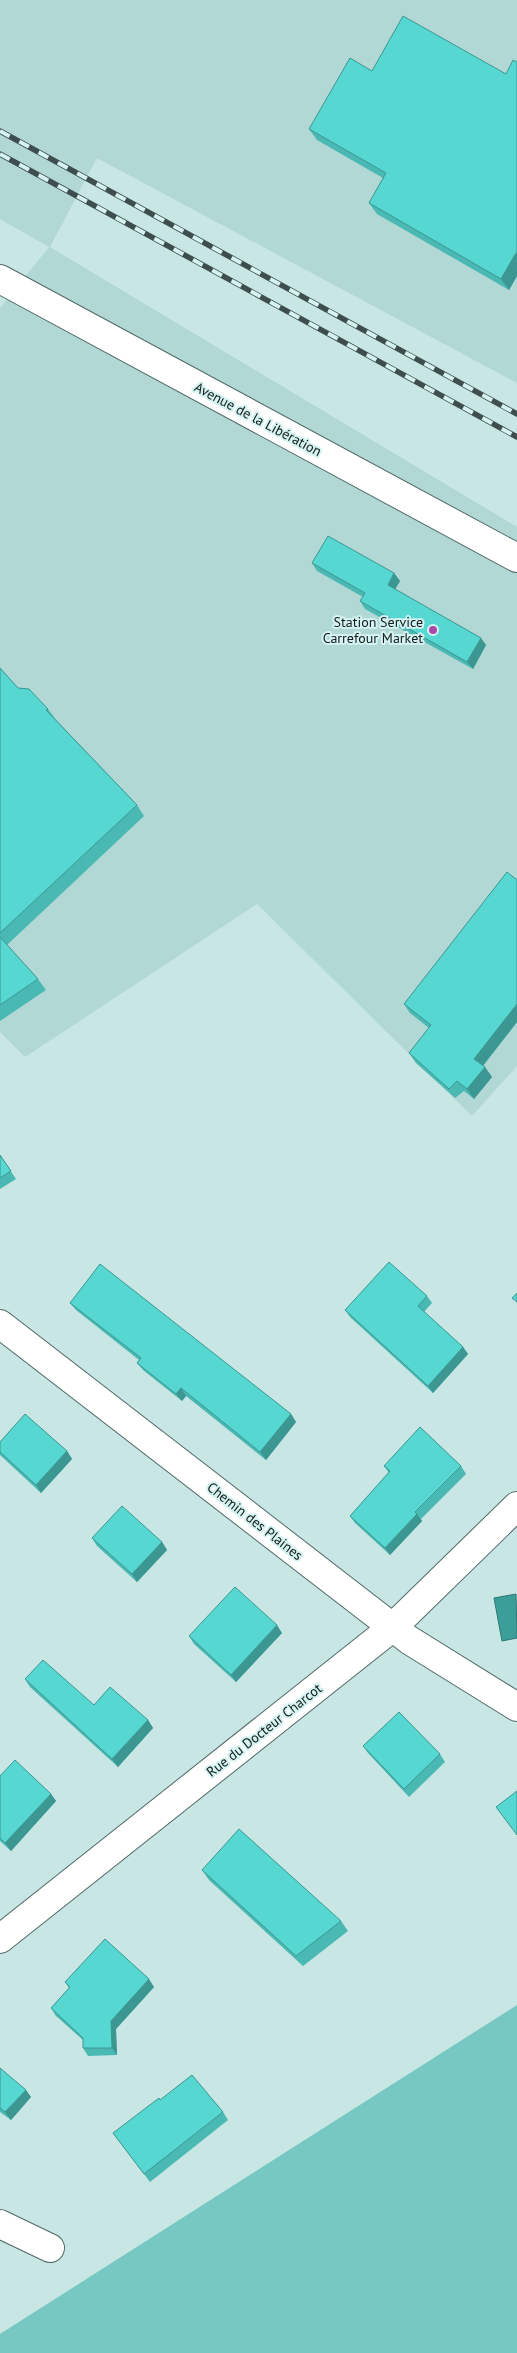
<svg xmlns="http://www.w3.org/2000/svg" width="517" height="2353" font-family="'PT Sans',sans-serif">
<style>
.built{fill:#b2d8d5}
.green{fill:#77c8c3}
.water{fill:#3c9e99;stroke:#2f7774}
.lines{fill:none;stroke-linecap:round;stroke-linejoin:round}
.minor-casing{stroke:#506a68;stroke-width:30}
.tertiary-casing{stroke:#506a68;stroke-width:30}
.minor{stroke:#fff;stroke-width:28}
.tertiary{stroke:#fff;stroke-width:28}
.rail-casing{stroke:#3e4d4d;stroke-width:5.5}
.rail{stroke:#d5f3f1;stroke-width:4;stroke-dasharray:11;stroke-linecap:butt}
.wall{fill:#4ab9b4}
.shaded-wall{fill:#3c9692}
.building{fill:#56d7d1;stroke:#3c9692}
.poi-dot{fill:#ac47ac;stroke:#d5f3f1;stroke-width:2}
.labels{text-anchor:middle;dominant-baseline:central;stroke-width:4;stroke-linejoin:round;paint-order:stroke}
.street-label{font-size:14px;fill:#121c1c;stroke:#d5f3f1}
.poi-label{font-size:14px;fill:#121c1c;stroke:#d5f3f1;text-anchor:end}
</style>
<rect width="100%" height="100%" fill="#c8e6e4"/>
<!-- built -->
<path class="built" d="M 0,0 L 517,0 L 517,383 L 97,158 L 50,247 L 517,527 L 517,1066 L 472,1116 L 257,904 L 25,1057 L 0,1032 L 0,308 L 49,247 L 0,219 Z"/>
<!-- green -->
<path class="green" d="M 517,2005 L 517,2353 L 0,2353 L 0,2334 Z"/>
<!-- water -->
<path class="water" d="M 516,1594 L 517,1638 L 502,1641 L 494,1598 Z"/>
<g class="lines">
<!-- minor casing -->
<g class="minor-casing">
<path id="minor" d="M 0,1324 L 409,1640 L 517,1707
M 0,1939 L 393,1627 L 517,1506
M 0,2224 L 50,2248"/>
</g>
<!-- tertiary casing -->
<g class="tertiary-casing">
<path id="tertiary" d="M 0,279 L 517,558"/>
</g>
<!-- minor -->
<use href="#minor" class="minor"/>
<!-- tertiary -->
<use href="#tertiary" class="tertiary"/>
<!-- rail casing -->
<g class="rail-casing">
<path id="rail" d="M 0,131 L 517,414
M 0,154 L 517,437"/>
</g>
<!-- rail -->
<use href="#rail" class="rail"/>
</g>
<!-- wall -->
<path class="wall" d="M 517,62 L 517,276 L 509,290 L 377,214 L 369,203 L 383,178 L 317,140 L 309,129 L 372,71 L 506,74 Z
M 312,563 L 394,573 L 400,581 L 395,589 L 486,645 L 473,669 L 365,609 L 360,601 L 363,597 L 317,571 Z
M 0,668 L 18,688 L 48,709 L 56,720 L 137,805 L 144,816 L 7,945 L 38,979 L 46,990 L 0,1021 Z
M 517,880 L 517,1022 L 483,1066 L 492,1077 L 474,1099 L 464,1091 L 455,1098 L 416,1063 L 409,1053 L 429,1028 L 410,1013 L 404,1004 Z
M 0,1155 L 16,1179 L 0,1189 Z
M 427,1296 L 432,1303 L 424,1312 L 463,1347 L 468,1354 L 433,1393 L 350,1317 L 345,1310 Z
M 70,1303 L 291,1414 L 296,1422 L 266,1460 L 186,1396 L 182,1401 L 143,1370 L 137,1363 L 139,1360 L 76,1310 Z
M 0,1442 L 67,1451 L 72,1459 L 41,1493 L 0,1455 Z
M 384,1466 L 461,1466 L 466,1474 L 421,1519 L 422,1521 L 390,1555 L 355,1523 L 350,1516 L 389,1473 Z
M 92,1538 L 162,1542 L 167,1550 L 137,1582 L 97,1546 Z
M 282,1633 L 236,1682 L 194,1644 L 189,1636 Z
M 25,1679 L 94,1705 L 148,1720 L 153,1728 L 118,1767 L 30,1687 Z
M 363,1746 L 440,1754 L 445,1762 L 409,1797 L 368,1753 Z
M 0,1776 L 51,1794 L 56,1801 L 11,1851 L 0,1841 Z
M 202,1870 L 341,1921 L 348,1931 L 303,1966 L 209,1880 Z
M 65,1982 L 154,1987 L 116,2029 L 117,2055 L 88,2056 L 83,2048 L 83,2040 L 56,2016 L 51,2008 L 69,1988 Z
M 0,2068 L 31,2097 L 11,2120 L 0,2112 Z
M 223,2112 L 228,2120 L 150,2182 L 113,2133 Z"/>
<!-- shaded-wall -->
<path class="shaded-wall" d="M 516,253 L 517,254 L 517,276 L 509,290 L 501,279 Z
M 394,573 L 400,581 L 393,593 L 388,585 Z
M 481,638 L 486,645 L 473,669 L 467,662 Z
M 517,1004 L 517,1022 L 481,1068 L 474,1059 Z
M 485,1067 L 492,1077 L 474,1099 L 467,1089 Z
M 463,1347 L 468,1354 L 433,1393 L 428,1386 Z
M 181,1388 L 186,1396 L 182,1401 L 176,1394 Z
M 291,1414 L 296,1422 L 266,1460 L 260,1452 Z
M 67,1451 L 72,1459 L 41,1493 L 36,1485 Z
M 417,1514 L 422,1521 L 390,1555 L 385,1548 Z
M 162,1542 L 167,1550 L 137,1582 L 132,1574 Z
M 277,1625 L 282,1633 L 236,1682 L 231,1675 Z
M 148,1720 L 153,1728 L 118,1767 L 112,1759 Z
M 51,1794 L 56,1801 L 11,1851 L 5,1843 Z
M 149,1979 L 154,1987 L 116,2029 L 117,2055 L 112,2048 L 111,2021 Z
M 26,2090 L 31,2097 L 11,2120 L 5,2112 Z"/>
<!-- building -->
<path class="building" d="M 403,16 L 506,74 L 513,60 L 517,62 L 517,253 L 516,253 L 501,279 L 369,203 L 386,173 L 309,129 L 350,58 L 372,71 Z
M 328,536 L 394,573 L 388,585 L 481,638 L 467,662 L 360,601 L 365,593 L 312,563 Z
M 0,668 L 18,688 L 29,689 L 48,709 L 46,710 L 137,805 L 0,933 Z
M 507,872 L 517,880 L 517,1004 L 474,1059 L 485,1067 L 467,1089 L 457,1081 L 449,1089 L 409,1053 L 431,1025 L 404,1004 Z
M 0,937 L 38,979 L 0,1005 Z
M 0,1155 L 11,1171 L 0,1178 Z
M 389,1262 L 427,1296 L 418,1306 L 463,1347 L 428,1386 L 345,1310 Z
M 100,1264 L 291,1414 L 260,1452 L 181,1388 L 176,1394 L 137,1363 L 141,1358 L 70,1303 Z
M 517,1293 L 517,1302 L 512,1298 Z
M 25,1414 L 67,1451 L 36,1485 L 0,1452 L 0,1442 Z
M 420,1427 L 461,1466 L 415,1512 L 417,1514 L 385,1548 L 350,1516 L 390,1471 L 384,1466 Z
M 122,1506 L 162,1542 L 132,1574 L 92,1538 Z
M 235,1587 L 277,1625 L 231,1675 L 189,1636 Z
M 43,1660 L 94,1705 L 110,1687 L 148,1720 L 112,1759 L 25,1679 Z
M 399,1712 L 440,1754 L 404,1789 L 363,1746 Z
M 15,1760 L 51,1794 L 5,1843 L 0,1838 L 0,1776 Z
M 517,1791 L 517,1835 L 496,1807 Z
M 239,1829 L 341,1921 L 296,1956 L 202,1870 Z
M 105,1939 L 149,1979 L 111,2021 L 112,2048 L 83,2048 L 83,2038 L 51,2008 L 70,1987 L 65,1982 Z
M 0,2068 L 26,2090 L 5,2112 L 0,2108 Z
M 192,2075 L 223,2112 L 144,2174 L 113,2133 L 159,2098 L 160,2100 Z"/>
<!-- markers -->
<circle class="poi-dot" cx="433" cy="630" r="5"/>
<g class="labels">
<!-- street labels -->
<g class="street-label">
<text transform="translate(258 419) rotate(28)">Avenue de la Libération</text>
<text transform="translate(255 1521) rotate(38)">Chemin des Plaines</text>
<text transform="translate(264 1730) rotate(-38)">Rue du Docteur Charcot</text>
</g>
<!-- poi labels -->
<g class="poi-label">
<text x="423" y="622">Station Service<tspan x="423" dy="16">Carrefour Market</tspan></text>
</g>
</g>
</svg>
